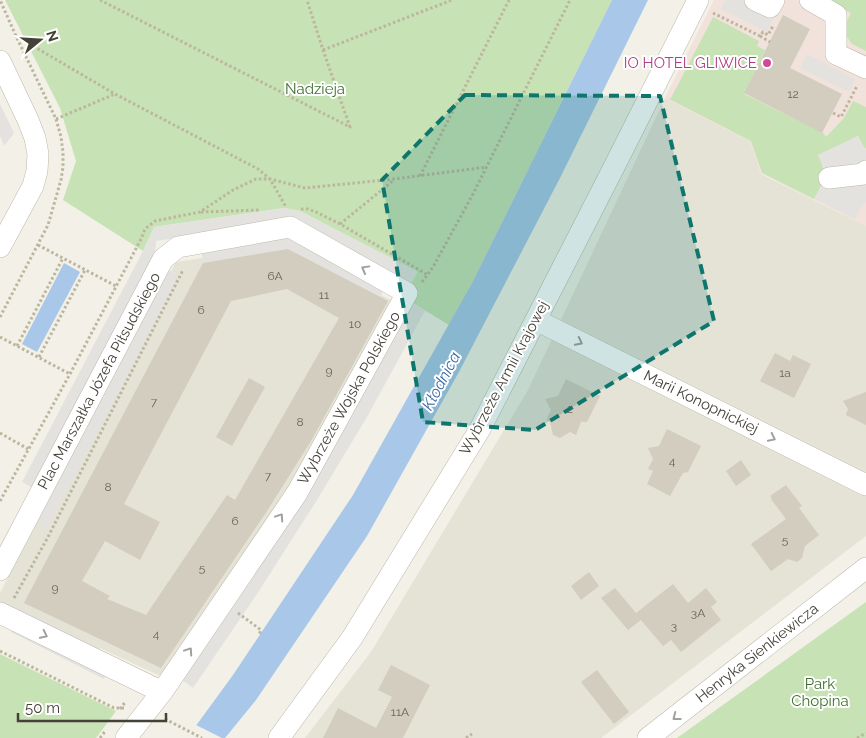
<svg xmlns="http://www.w3.org/2000/svg" width="866" height="738" font-family="Raleway,sans-serif">
<style>
.residential{fill:#e5e2d6}
.medical{fill:#f1e2dc}
.green{fill:#c7e2b4}
.parking{fill:#e4e2df}
.water{fill:#a9c7e9}
.pier{fill:#f2f0e7}
.building{fill:#d2cdbe;fill-rule:evenodd}
.lines{fill:none;stroke-linecap:round;stroke-linejoin:round}
.minor-casing{stroke:#bcb9ab;stroke-width:22}
.path{stroke:#bdb69e;stroke-width:3;stroke-dasharray:2.5 2.5;stroke-linecap:butt}
.minor{stroke:#fff;stroke-width:21}
.oneway{stroke:#a2a09b}
.marked{fill:#0f766e;fill-opacity:0.2;stroke:#0f766e;stroke-width:4;stroke-dasharray:10 6;stroke-linejoin:round}
.hotel-dot{fill:#d1479c;stroke:#fff;stroke-width:2}
.labels{text-anchor:middle;dominant-baseline:central;stroke-width:4;stroke-linejoin:round;paint-order:stroke}
.number-label{font-size:12px;fill:#686459}
.hotel-label{font-size:15px;fill:#b23c85;stroke:#fff;text-anchor:end}
.park-label{font-size:15px;fill:#407030;stroke:#fff}
.street-label{font-size:15px;fill:#444137;stroke:#fff}
.water-label{font-size:16px;font-style:italic;fill:#3b6ba6;stroke:#fff}
</style>
<rect width="100%" height="100%" fill="#f2f0e7"/>
<!-- residential -->
<path class="residential" d="M 665,98 L 750,141 L 761,174 L 866,226 L 866,536 L 601,738 L 305,738 L 371,652 L 528,390 Z
M 285,245 L 404,307 L 165,678 L 0,602 L 0,593 L 176,262 Z"/>
<!-- medical -->
<path class="medical" d="M 714,0 L 866,0 L 866,226 L 761,173 L 750,141 L 665,98 Z"/>
<!-- green -->
<path class="green" d="M 5,0 L 612,0 L 472,283 L 449,325 L 411,302 L 411,283 L 417,272 L 300,211 L 284,208 L 154,227 L 143,251 L 63,200 L 76,161 L 60,108 Z
M 825,0 L 866,0 L 866,51 L 852,44 L 845,34 L 846,23 L 851,13 Z
M 713,17 L 759,41 L 757,46 L 765,50 L 744,94 L 823,133 L 826,137 L 844,118 L 853,101 L 866,107 L 866,147 L 865,149 L 858,136 L 818,155 C 828,176 824,180 814,199 L 762,173 L 751,141 L 669,99 L 671,98 Z
M 866,602 L 866,738 L 677,738 Z
M 0,654 L 116,711 L 96,738 L 0,738 Z"/>
<!-- parking -->
<path class="parking" d="M 725,0 L 783,0 L 767,32 L 721,9 Z
M 807,54 L 855,79 L 849,92 L 800,68 Z
M 0,104 L 14,133 L 4,146 L 0,136 Z
M 858,136 L 865,149 L 866,150 L 866,203 L 863,204 L 855,219 L 815,199 L 823,183 L 825,169 L 818,155 Z
M 284,208 L 300,211 L 417,271 L 411,283 L 287,221 L 156,241 L 155,257 L 34,489 L 22,482 L 143,251 L 154,227 Z
M 289,237 L 385,287 L 378,301 L 282,250 L 203,262 L 201,249 Z
M 168,270 L 179,276 L 47,529 L 35,522 Z
M 411,302 L 425,311 L 367,417 L 317,500 L 259,591 L 193,688 L 177,676 Z
M 22,609 L 100,648 L 97,654 L 19,615 Z
M 14,626 L 107,672 L 104,679 L 11,632 Z"/>
<!-- water -->
<path class="water" d="M 612,0 L 648,0 L 560,178 L 460,370 L 367,536 L 256,700 L 225,738 L 187,738 L 233,675 L 353,495 L 472,283 Z
M 64,263 L 80,272 L 37,352 L 22,344 Z"/>
<!-- pier -->
<path class="pier" d="M 194,724 L 222,738 L 185,738 Z"/>
<!-- building -->
<path class="building" d="M 783,15 L 810,29 L 790,68 L 842,94 L 822,133 L 744,93 Z
M 288,249 L 388,301 L 311,441 L 267,511 L 161,668 L 24,603 L 203,263 ZM 287,289 L 339,318 L 235,500 L 227,495 L 146,615 L 107,599 L 110,596 L 82,581 L 105,541 L 140,560 L 160,522 L 124,504 L 231,301 Z
M 775,353 L 790,361 L 793,355 L 811,364 L 794,398 L 760,381 Z
M 249,378 L 265,387 L 232,446 L 216,437 Z
M 566,379 L 600,396 L 587,422 L 581,422 L 576,435 L 570,432 L 560,438 L 553,435 L 550,422 L 546,420 L 551,410 L 545,399 L 558,396 Z
M 866,392 L 866,425 L 846,415 L 848,409 L 843,401 Z
M 667,429 L 701,446 L 688,472 L 683,473 L 670,496 L 647,484 L 653,471 L 648,469 L 653,459 L 648,448 L 659,446 Z
M 741,460 L 751,475 L 736,486 L 726,471 Z
M 786,485 L 802,506 L 799,508 L 819,535 L 805,546 L 802,558 L 797,562 L 788,559 L 771,571 L 751,544 L 786,519 L 771,499 L 772,498 L 770,496 Z
M 589,572 L 599,586 L 581,600 L 571,586 Z
M 673,584 L 688,603 L 706,588 L 717,602 L 711,607 L 721,620 L 681,652 L 671,640 L 663,646 L 641,620 L 628,630 L 601,598 L 615,588 L 636,613 Z
M 391,665 L 430,685 L 403,738 L 323,738 L 338,708 L 376,728 L 392,697 L 378,690 Z
M 597,670 L 629,712 L 614,724 L 581,682 Z"/>
<g class="lines">
<!-- minor casing -->
<g class="minor-casing">
<path id="minor" d="M 755,0 L 770,7 L 774,0
M 810,0 L 836,15 L 836,54 L 866,68
M 0,61 L 28,120 L 35,138 L 38,154 L 37,171 L 33,186 L 0,247
M 829,178 L 864,174 L 866,171
M 536,320 L 866,485
M 0,570 L 163,259 L 178,247 L 290,227 L 407,293 L 297,493 L 162,692 L 126,738
M 0,613 L 162,692
M 279,738 L 352,638 L 480,429 L 614,167 L 698,0
M 648,738 L 866,568"/>
</g>
<!-- path -->
<path class="path" d="M 100,0 L 350,127 L 323,50 L 307,0
M 713,13 L 760,36 L 763,32 L 768,35 L 773,26
M 16,36 L 115,94 L 258,169 L 270,179 L 286,207
M 760,36 L 770,42
M 323,50 L 452,0
M 833,113 L 841,117 L 857,86
M 56,119 L 115,94
M 420,176 L 509,0
M 301,209 L 308,209 L 316,212 L 340,224 L 428,275
M 201,212 L 259,210
M 340,224 L 394,180
M 38,245 L 116,286
M 422,282 L 433,267 L 473,194 L 570,0
M 0,317 L 48,225 L 61,180 L 63,167 L 63,152 L 61,137 L 56,119 L 16,36 L 0,0
M 0,337 L 70,374
M 17,346 L 63,258
M 39,357 L 85,270
M 0,433 L 28,449
M 0,501 L 70,374 L 141,239 L 145,229 L 155,221 L 200,212 L 233,190 L 256,179 L 270,179 L 305,188 L 394,179 L 487,167
M 14,598 L 48,537 L 183,270
M 238,613 L 261,630 L 259,635
M 0,651 L 114,708 L 124,708
M 120,709 L 126,701
M 165,719 L 202,738
M 100,738 L 106,730
M 466,738 L 472,734
M 857,738 L 866,733"/>
<!-- minor -->
<use href="#minor" class="minor"/>
</g>
<!-- one-way arrows -->
<defs><path id="oneway-chevron" d="M-2-3.5L2.5 0L-2 3.5" fill="none" stroke-width="1.6" stroke-linecap="round" stroke-linejoin="round" transform="scale(1.25)"/></defs>
<g class="oneway">
<use href="#oneway-chevron" transform="translate(365 269) rotate(-151)"/>
<use href="#oneway-chevron" transform="translate(579 342) rotate(27)"/>
<use href="#oneway-chevron" transform="translate(772 438) rotate(26)"/>
<use href="#oneway-chevron" transform="translate(280 517) rotate(-56)"/>
<use href="#oneway-chevron" transform="translate(44 635) rotate(26)"/>
<use href="#oneway-chevron" transform="translate(189 651) rotate(-56)"/>
<use href="#oneway-chevron" transform="translate(676 717) rotate(142)"/>
</g>
<!-- marked area -->
<path class="marked" d="M 465,95 L 660,96 L 714,321 L 535,430 L 423,422 L 382,180 Z"/>
<!-- markers -->
<circle class="hotel-dot" cx="767" cy="63" r="5"/>
<g class="labels">
<!-- number labels -->
<g class="number-label">
<text x="793" y="94">12</text>
<text x="275" y="276">6A</text>
<text x="324" y="295">11</text>
<text x="201" y="310">6</text>
<text x="355" y="324">10</text>
<text x="329" y="371">9</text>
<text x="785" y="373">1a</text>
<text x="154" y="402">7</text>
<text x="570" y="409">2</text>
<text x="300" y="422">8</text>
<text x="672" y="461">4</text>
<text x="268" y="476">7</text>
<text x="108" y="487">8</text>
<text x="235" y="521">6</text>
<text x="785" y="540">5</text>
<text x="202" y="568">5</text>
<text x="55" y="588">9</text>
<text x="698" y="613">3A</text>
<text x="674" y="626">3</text>
<text x="156" y="634">4</text>
<text x="400" y="712">11A</text>
</g>
<!-- hotel labels -->
<g class="hotel-label">
<text x="757" y="63">IO HOTEL GLIWICE</text>
</g>
<!-- park labels -->
<g class="park-label">
<text x="315" y="89">Nadzieja</text>
<text x="820" y="684">Park<tspan x="820" dy="17">Chopina</tspan></text>
</g>
<!-- street labels -->
<g class="street-label">
<text transform="translate(504 378) rotate(-62)">Wybrzeże Armii Krajowej</text>
<text transform="translate(99 381) rotate(-62)">Plac Marszałka Józefa Piłsudskiego</text>
<text transform="translate(349 398) rotate(-61)">Wybrzeże Wojska Polskiego</text>
<text transform="translate(701 402) rotate(26)">Marii Konopnickiej</text>
<text transform="translate(757 653) rotate(-38)">Henryka Sienkiewicza</text>
</g>
<!-- water labels -->
<g class="water-label">
<text transform="translate(441 381) rotate(-62)">Kłodnica</text>
</g>
</g>
<!-- north arrow -->
<g transform="translate(40 40) rotate(72)" stroke="#ffffff" stroke-width="4" paint-order="stroke">
<path d="M0-4L9 19L0 12L-9 19Z" fill="#444137"/>
<text y="-8" font-size="14" font-weight="bold" text-anchor="middle" fill="#444137">N</text>
</g>
<!-- scale -->
<path d="M18 713v8h148v-8" fill="none" stroke="#444137" stroke-width="2.5"/>
<text x="25" y="713" font-size="15" fill="#444137" stroke="#ffffff" stroke-width="4" paint-order="stroke">50 m</text>
</svg>
